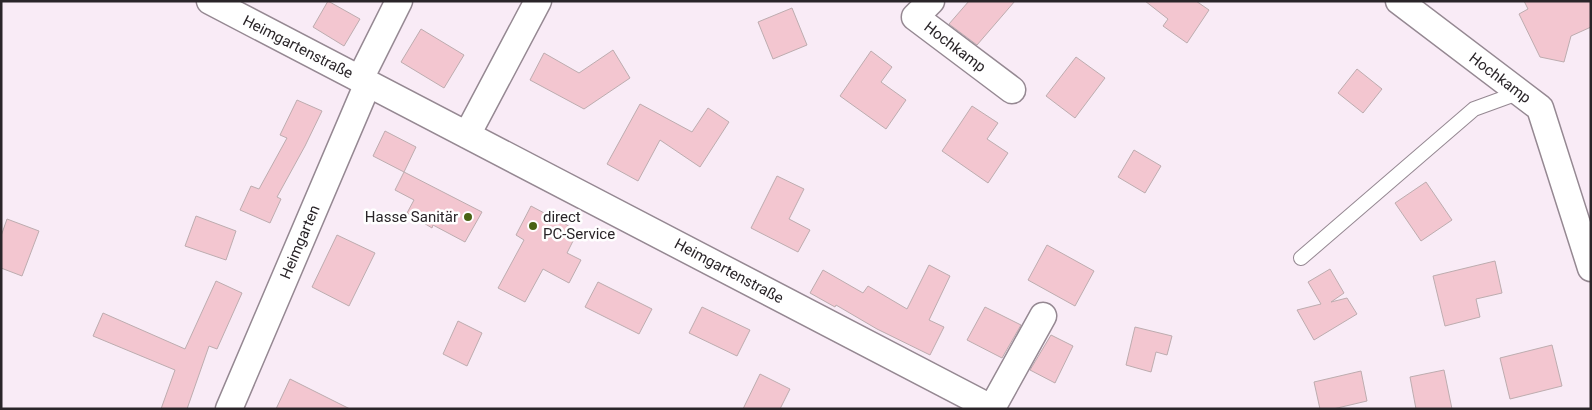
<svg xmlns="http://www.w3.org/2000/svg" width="1592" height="410" font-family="Roboto,sans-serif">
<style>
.building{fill:#f3c6d0;stroke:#bdacaf}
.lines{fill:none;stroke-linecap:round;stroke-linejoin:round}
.service-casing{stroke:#958892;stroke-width:16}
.minor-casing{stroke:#958892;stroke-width:29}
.service{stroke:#fff;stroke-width:14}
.minor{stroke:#fff;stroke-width:26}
.poi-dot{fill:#496314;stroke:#fff;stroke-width:2}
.labels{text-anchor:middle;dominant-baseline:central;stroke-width:5;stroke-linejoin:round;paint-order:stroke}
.street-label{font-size:15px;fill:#2a2529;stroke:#fff}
.poi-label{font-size:15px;fill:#2a2529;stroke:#fff;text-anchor:end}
</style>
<rect width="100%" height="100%" fill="#f9ebf6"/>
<!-- building -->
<path class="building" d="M 328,1 L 360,19 L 344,46 L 313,27 Z
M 969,1 L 1015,1 L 977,45 L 949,24 Z
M 1145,1 L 1196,1 L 1209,10 L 1187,43 L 1163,26 L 1168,19 Z
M 1524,1 L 1591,1 L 1591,27 L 1571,36 L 1564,62 L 1540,57 L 1519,14 L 1528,9 Z
M 792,8 L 807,45 L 773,59 L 758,22 Z
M 421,29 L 464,55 L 444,88 L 401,62 Z
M 613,50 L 630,78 L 584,109 L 530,80 L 544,53 L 579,73 Z
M 871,51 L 892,67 L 881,82 L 906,100 L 886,129 L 840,96 Z
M 1076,57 L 1105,78 L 1075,118 L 1046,96 Z
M 1357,69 L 1382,89 L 1363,113 L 1338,93 Z
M 297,100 L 322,111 L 305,146 L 277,197 L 281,199 L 270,223 L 240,210 L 251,186 L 259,189 L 287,138 L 280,135 Z
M 640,104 L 692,132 L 708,108 L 729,122 L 700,167 L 660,140 L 638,181 L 607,164 Z
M 972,106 L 998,123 L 987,139 L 1008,153 L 988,183 L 942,151 Z
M 385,131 L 416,147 L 404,172 L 373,156 Z
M 1134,150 L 1161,166 L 1145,193 L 1118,177 Z
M 404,172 L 482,212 L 465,242 L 433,225 L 432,228 L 407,213 L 414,200 L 395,190 Z
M 777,176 L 804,189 L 789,219 L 810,230 L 798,252 L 751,228 Z
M 1426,182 L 1452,220 L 1421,241 L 1395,203 Z
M 531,206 L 578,231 L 567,253 L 581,260 L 569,283 L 543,269 L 525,302 L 498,288 L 524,240 L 516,235 Z
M 196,216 L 236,231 L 226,260 L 185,246 Z
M 7,219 L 39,231 L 22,276 L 1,268 L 1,236 Z
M 337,235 L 375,253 L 349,306 L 312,287 Z
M 1047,245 L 1094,271 L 1075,306 L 1028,280 Z
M 1495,261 L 1502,293 L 1476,299 L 1480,317 L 1445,326 L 1433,276 Z
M 929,265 L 950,276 L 929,320 L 944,327 L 930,355 L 877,329 L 836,305 L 835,307 L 810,293 L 823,270 L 863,293 L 868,286 L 907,309 Z
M 1330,269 L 1344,293 L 1331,302 L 1347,298 L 1357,314 L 1314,340 L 1297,310 L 1321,304 L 1308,282 Z
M 216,281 L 242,293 L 217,349 L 209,346 L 187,409 L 161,409 L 175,370 L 93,336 L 103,313 L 185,349 Z
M 598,282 L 652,309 L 639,334 L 585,307 Z
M 702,307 L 750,330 L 737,356 L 689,333 Z
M 985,307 L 1021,325 L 1002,358 L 967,340 Z
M 458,321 L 482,333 L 467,366 L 443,354 Z
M 1135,327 L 1172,336 L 1167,355 L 1156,352 L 1151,372 L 1126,365 Z
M 1051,335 L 1073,346 L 1055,383 L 1030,370 Z
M 1552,345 L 1562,386 L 1510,399 L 1500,358 Z
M 1444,370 L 1452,409 L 1416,409 L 1410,377 Z
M 1361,371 L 1367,401 L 1333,409 L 1320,409 L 1314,382 Z
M 760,374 L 790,389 L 780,409 L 743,409 Z
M 290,379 L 350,409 L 276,409 Z"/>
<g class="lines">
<!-- service casing -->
<g class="service-casing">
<path id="service" d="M 1301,258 L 1474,109 L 1518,93"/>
</g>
<!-- minor casing -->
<g class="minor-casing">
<path id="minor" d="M 210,1 L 993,409
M 931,1 L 915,17 L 1012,90
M 1399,1 L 1540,108 L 1591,268
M 360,79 L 399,1
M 467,135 L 538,1
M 992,408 L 1043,316
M 229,409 L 368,83"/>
</g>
<!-- service -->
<use href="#service" class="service"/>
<!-- minor -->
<use href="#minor" class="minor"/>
</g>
<!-- markers -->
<g class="poi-dot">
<circle cx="468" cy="217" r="5"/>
<circle cx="533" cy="226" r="5"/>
</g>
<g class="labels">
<!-- street labels -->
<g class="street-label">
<text transform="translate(298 47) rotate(27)">Heimgartenstraße</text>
<text transform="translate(955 47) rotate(37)">Hochkamp</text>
<text transform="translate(1500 78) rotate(37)">Hochkamp</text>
<text transform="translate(300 242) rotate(-67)">Heimgarten</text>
<text transform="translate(729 271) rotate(28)">Heimgartenstraße</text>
</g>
<!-- poi labels -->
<g class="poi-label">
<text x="458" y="217">Hasse Sanitär</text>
<text x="543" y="217" text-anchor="start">direct<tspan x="543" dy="17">PC-Service</tspan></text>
</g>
</g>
<!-- border -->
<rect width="1592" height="410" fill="none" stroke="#2a2529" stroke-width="5"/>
</svg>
